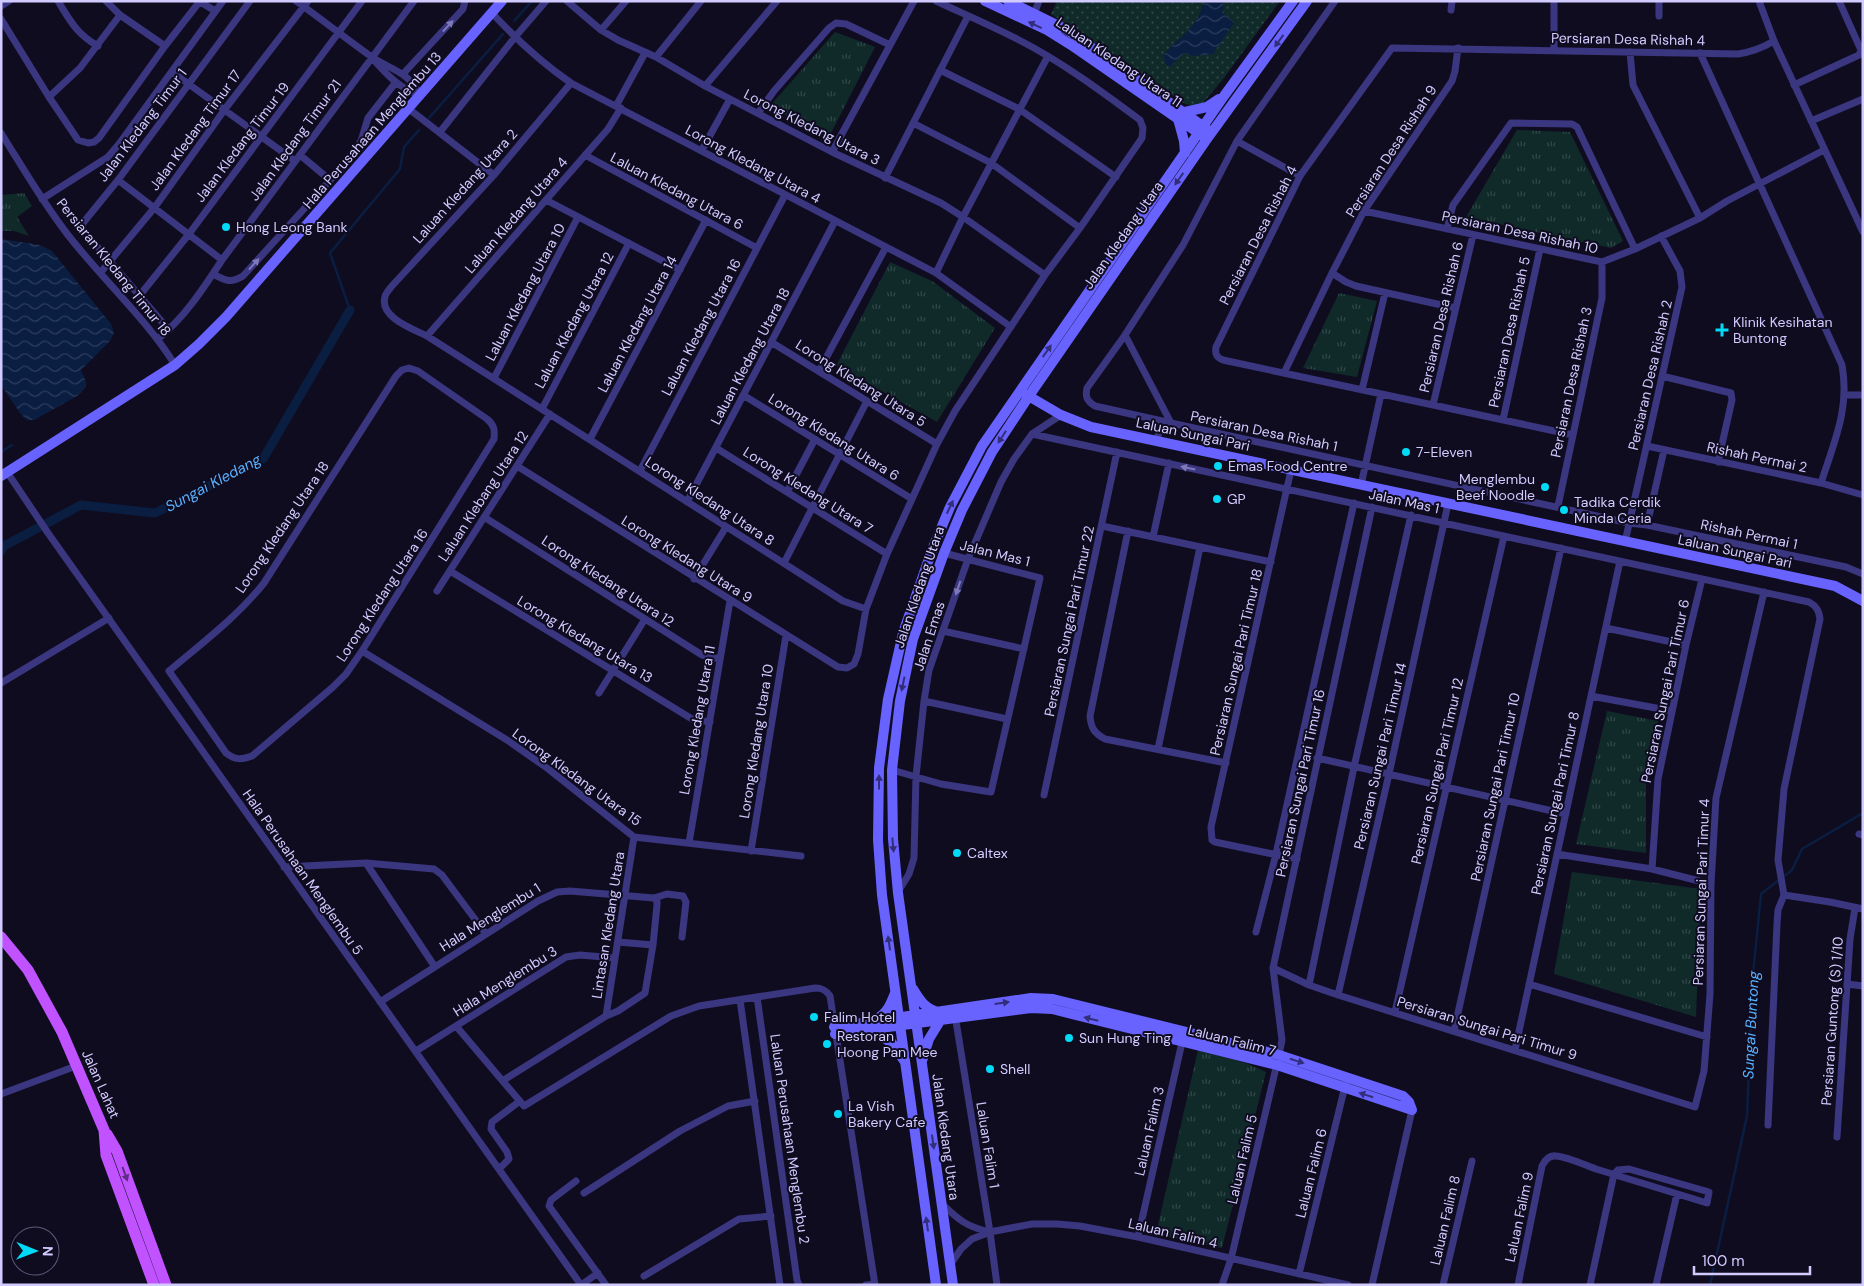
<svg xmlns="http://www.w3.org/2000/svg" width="1864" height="1286" font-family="'DM Sans',sans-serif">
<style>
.grass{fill:url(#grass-dots)}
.park{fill:url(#park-tufts)}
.water{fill:url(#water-waves)}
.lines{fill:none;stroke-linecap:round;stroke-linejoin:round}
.stream{stroke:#0a1e41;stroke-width:2.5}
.canal{stroke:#0a1e41;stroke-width:9}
.street{stroke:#3a3680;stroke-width:7}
.secondary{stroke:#6862ff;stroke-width:10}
.primary{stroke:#c052ff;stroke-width:11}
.oneway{fill:#332e79}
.oneway2{fill:#7e79b9}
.oneway3{fill:#5f2c84}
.poi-dot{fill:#00daf6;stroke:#100c20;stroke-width:2}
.labels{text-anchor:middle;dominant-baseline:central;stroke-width:4;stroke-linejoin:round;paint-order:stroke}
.street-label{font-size:14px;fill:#d2cbff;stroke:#100c20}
.poi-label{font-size:14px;fill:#d2cbff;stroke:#100c20;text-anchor:start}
.water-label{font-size:15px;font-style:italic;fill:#59b0ff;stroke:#100c20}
</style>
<defs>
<pattern id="grass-dots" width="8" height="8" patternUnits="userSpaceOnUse" patternTransform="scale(1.25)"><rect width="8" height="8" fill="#0f2a29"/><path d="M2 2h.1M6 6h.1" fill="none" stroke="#314849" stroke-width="1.8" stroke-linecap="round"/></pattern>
<pattern id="park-tufts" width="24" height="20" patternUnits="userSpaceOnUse" patternTransform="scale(1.25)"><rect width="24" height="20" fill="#0f2a29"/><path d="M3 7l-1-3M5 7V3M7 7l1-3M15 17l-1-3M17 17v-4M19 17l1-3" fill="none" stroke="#314849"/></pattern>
<pattern id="water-waves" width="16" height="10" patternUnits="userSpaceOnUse" patternTransform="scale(1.25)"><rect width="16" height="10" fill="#0a1e41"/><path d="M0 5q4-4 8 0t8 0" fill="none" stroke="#2d3d5e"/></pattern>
</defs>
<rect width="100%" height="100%" fill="#100c20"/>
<!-- grass -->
<path class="grass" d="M 1057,1 L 1204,1 C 1200,20 1189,33 1173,44 L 1222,12 L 1224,1 L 1280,1 L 1224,78 L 1204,102 L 1196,106 L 1185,104 L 1051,14 Z"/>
<!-- park -->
<path class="park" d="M 835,32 L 875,47 L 829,137 L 769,107 Z
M 1517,130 L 1570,132 L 1623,241 L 1611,248 L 1466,217 Z
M 24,193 L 32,206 L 17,217 L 29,236 L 14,231 L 1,231 L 1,195 Z
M 890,262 L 932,281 L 995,328 L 937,422 L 836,366 Z
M 1339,293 L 1377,301 L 1357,377 L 1303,368 Z
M 1607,711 L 1658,721 L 1646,774 L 1646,853 L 1576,844 Z
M 1572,872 L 1701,889 L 1696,1017 L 1554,974 Z
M 1198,1050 L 1246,1063 L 1266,1072 L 1222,1248 L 1156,1234 Z"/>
<!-- water -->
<path class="water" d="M 1204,1 L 1224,1 L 1222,12 L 1234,23 L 1213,54 L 1193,56 L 1184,53 L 1169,67 L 1165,63 L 1164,55 C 1180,35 1198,29 1204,1 Z
M 1,239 L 40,245 L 52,251 L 111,324 L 114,333 L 110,341 L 81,370 L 86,382 L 86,387 L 77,396 L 34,420 L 27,420 L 20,413 L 1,385 Z"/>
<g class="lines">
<!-- stream -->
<path class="stream" d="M 514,21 L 532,1
M 429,118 L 503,34
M 350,310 L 330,253 L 400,169 L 404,147 L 419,130
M 1,452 L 12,445
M 1,539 L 4,546
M 1710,1285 L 1747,1116 L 1753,974 L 1761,894 L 1792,870 L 1802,849 L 1863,813"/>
<!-- canal -->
<path class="canal" d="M 1,551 L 4,546 L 81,505 L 155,513 L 263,459 L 350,310"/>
<!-- street -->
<path class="street" d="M 58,1 C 70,21 77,34 98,46
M 106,1 L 120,15 L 165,46
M 199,1 L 215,11
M 296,1 C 321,19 344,37 369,55 C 388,69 409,71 420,95
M 567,1 L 601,30 L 618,40 L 656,57 L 705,86 L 832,152 L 941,203 L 963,217 L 1045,275
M 1335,1 L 1237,141 L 1183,245 L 1125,335 L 1171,423 L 1629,523 L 1647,525 L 1846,567 L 1863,574
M 1759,1 L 1774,41 L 1863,232
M 1,6 L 9,1
M 1451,10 L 1452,1
M 492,13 C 516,39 542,63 571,83 L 936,273 L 1011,327
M 1034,14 L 1039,1
M 1659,16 L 1659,1
M 1,19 L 49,97 L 78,140 L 88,143 L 94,142 L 99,138 L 165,46 L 200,1
M 601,30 L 626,1
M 1554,50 L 1554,1
M 1630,52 L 1633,85 L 1700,218
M 1700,53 L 1842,365 C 1850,409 1834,442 1821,483
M 656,57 L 701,1
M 373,59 C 387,75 400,89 420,95
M 940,70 L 1019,109 L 1116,177
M 172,72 L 295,161
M 403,74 L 463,9 L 465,1
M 571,83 L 494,175 L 391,287 C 389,290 385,294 385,297 C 379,317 413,329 427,336 L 843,601 L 866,609
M 1794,85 L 1859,55 L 1861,50 L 1839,1
M 705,86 L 777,1
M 49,97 L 80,68 L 120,15
M 616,106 L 645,53
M 409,109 L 494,175
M 758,113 L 774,91 L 829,28 L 836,23 L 846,24 L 890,45
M 1811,121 L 1863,99
M 913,123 L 991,163 L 1080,228
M 440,132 L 515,37 L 546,1
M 1,133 C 23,168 43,203 68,235 C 103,280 145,317 175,365
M 1237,141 L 1300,176
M 702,150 L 730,99
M 832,152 L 914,1
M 300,155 L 330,180
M 585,155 L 757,248
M 885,178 L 968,16
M 118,180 L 222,260
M 42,199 L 108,157 L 119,144 L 223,1
M 546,200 L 680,270
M 1364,211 L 1602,262 L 1635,249 L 1700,218 L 1727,201 L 1824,150
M 1447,229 L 1453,205 L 1511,123 L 1572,124 L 1577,127 L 1635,249
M 101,272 L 155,207 L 225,109 L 308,1
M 936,273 L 963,217 L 1048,56
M 1332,273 L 1346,282 L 1356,286 L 1455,308
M 213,274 C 225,280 230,284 243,276 L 343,166 L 361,141 L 368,118 L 396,82
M 140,295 L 189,234 L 362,1
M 169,330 L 82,229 L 83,223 L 118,180 L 250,1
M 1125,335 L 1087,388 C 1085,397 1087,401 1095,406 L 1171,423
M 427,336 L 608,129 L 621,108
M 158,339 C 185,317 203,289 222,260 L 414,1
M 771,342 L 937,444
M 409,368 L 418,371 L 487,419 C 494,425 495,429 494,439 L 362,651 L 346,674 L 333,687 L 252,756 C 241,760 235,760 226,753 L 169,671 C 202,643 237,617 264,583 L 396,376 L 402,370 Z
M 819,371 L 886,247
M 1284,373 L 1332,273 L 1364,211 L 1452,81 L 1455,71 L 1458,48
M 1662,376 L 1731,393 L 1732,400 L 1718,462
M 494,378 L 578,217
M 1362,390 L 1385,293
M 743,395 L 912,499
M 1845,395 L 1863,395
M 1433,405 L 1473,235
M 542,409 L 629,243
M 1503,420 L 1540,249
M 1032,434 L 1809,602 C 1816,606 1819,610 1820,619 L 1784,789 L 1778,860 L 1784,895
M 1573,435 L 1223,360 C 1216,357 1215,354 1216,347 L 1300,176 L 1392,48 L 1738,54 C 1752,52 1762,48 1774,41
M 590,439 L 706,220
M 1157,441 L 1161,421
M 1647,446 L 1821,483 L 1863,495
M 716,448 L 887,554
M 517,466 L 838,667 L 847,668 L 854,664 L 858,654 L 866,609 L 887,554 L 937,444 L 955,411 L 1045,275 L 1080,228 L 1142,138 L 1143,128 L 1140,120 C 1101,91 1062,62 1019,40 C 992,26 964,14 936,1
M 1291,470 L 1211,827 L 1212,840 L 1215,842 L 1297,859
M 640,471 L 785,195
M 7,472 L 48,533 L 581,1285
M 1361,485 L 1381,394
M 787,492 L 815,439
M 687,502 L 835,221
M 1558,506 L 1602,298 L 1602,262
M 484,517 L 702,655 L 720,659
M 1647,525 L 1664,450
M 1102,526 L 1271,562
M 1128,531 L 1090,716 C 1091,728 1094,733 1105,739 L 1226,763
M 1153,537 L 1169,463
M 1625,542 L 1682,287 L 1680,271 L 1661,236
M 784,563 L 867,401
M 450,571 L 692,719 L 710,722
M 694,579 L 726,527
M 437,591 L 550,414
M 1606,628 L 1686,645
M 943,631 L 1024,649
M 362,651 L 507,740 L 547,768 L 634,837 L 801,856
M 1,683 L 109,618
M 599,693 L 645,619
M 1591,696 L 1672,711
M 924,701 L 1007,719
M 1158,749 L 1200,547
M 1317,758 L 1566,814
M 892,770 L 941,784 L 991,792 L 1040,578 L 944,553
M 1044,795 L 1117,452
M 1859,834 L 1863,835
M 689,843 L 730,601
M 751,851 L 786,635
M 1557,854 L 1652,869 L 1711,884
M 366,863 L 435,967
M 284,867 L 366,863 L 434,869 L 442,875 L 486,934
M 1652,869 L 1658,779 L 1686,645 L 1702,579
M 898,892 L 909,874 L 914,858 L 916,776 L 924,701 L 929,670 L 968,559 L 1001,482 L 1014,459 L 1032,434 L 1061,415
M 1784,895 L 1830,902 L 1863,909
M 1256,932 L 1276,854 L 1354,503
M 618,942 L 653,945
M 1273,968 L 1309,985 L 1338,995 L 1695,1107 L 1704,1071 L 1710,994 L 1711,884 L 1716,798 L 1764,592
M 1529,984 L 1707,1037
M 1847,984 L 1863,986
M 1309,985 L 1354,767 L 1411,515
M 1338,995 L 1389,774 L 1448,504
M 757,997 L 797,1280 L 799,1285
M 740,1000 L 780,1285
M 380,1002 L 538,901 L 557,892 L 570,891 L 654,898 L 667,894 L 683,896 L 686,902 L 682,937
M 1395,1012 L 1504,536
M 955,1015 L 990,1232 L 997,1285
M 606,1016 L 618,1011 L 645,993 L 653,945 L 657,905 L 657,901 L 654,898
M 456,1026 L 524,1106 L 671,1016 L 699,1006 L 815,988 C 822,988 826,990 830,996 L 875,1285
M 1454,1031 L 1561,548
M 1515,1050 L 1620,561
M 416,1051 L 566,957 L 580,955 L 615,958
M 504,1080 L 606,1016 L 634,837
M 1,1094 L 76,1066
M 1768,1125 L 1777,924 L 1778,910 L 1784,895
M 1837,1137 L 1850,939 L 1855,908
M 499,1169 L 509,1159 L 507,1152 L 491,1129 L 492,1122 L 520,1101
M 576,1181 L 551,1200 L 549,1206 L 606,1285
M 584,1193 L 680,1131 L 728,1106 L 755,1101
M 942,1204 C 960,1221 966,1226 989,1232
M 1138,1237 L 1183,1038
M 950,1265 L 961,1249 L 972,1239 L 990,1232 L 1032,1224 L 1057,1224 L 1080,1226 L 1138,1237 L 1348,1285
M 1299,1274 L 1347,1078
M 644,1276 L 739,1219 L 771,1216
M 581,1285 L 598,1273
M 866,1285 L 875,1284
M 1222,1285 L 1231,1259 L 1279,1055 L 1282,1040 L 1273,968 L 1372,507
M 1372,1285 L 1412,1110
M 1443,1285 L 1472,1161
M 1518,1285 L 1542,1166 C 1545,1160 1549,1155 1556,1156 C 1568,1157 1585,1165 1596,1169 C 1633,1180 1670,1192 1707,1203 L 1709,1192 L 1629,1169 L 1618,1170 L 1614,1174 L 1590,1285
M 1656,1285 L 1677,1194"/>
<!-- secondary -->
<path class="secondary" d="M 985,1 L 1047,30 L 1071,45 L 1204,137
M 1008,1 L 1067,30 L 1207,129
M 1185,112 L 1207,107 L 1219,99
M 1178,119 L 1184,141 L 1185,153
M 1025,394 L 1061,415 L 1091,427 L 1835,586 L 1863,601
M 1,476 L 175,365 L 199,344 L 226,317 L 502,1
M 913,989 C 920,1000 924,1008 938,1012
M 875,1020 C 887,1013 890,1006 895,993
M 834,1027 L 1031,998 L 1053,999 L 1279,1055 L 1403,1096 L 1409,1102 L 1412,1110
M 872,1030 L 892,1043 L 905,1062
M 835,1034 L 1031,1008 L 1052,1009 L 1277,1065 L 1412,1110
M 922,1061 L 929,1039 L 940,1021
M 936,1285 L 882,895 L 878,840 L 879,768 L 888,699 L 903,633 L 932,550 L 950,507 L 982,446 L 1224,96 L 1293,1
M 953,1285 L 898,893 L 893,839 L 892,770 L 900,701 L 913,639 L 944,553 L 962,510 L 992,452 L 1029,396 L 1207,139 L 1307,1"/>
<!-- primary -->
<path class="primary" d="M 1,937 L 28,970 L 62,1032 L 104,1130 L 106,1155 L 154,1285
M 107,1134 L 117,1151 L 166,1285"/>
</g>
<!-- one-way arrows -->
<defs><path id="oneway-solid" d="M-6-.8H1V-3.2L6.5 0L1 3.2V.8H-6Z" transform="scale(1.25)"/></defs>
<g class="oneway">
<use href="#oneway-solid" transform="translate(1035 25) rotate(-155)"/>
<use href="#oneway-solid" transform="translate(1279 41) rotate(126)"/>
<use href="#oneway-solid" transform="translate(1179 179) rotate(125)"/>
<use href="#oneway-solid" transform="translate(1047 351) rotate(-55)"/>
<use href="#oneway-solid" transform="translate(1002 437) rotate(123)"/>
<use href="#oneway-solid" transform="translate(950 507) rotate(-65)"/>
<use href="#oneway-solid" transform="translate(903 684) rotate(102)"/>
<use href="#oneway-solid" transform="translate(879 782) rotate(-90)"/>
<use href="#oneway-solid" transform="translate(893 845) rotate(85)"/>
<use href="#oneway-solid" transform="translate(889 943) rotate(-98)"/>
<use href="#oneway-solid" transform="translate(1002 1003) rotate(-8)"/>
<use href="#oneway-solid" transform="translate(1091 1019) rotate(-166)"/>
<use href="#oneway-solid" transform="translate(1297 1061) rotate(18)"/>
<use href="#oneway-solid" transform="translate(1366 1095) rotate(-162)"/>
<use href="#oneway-solid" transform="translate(933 1142) rotate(82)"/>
<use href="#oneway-solid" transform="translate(927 1224) rotate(-98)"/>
</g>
<g class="oneway2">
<use href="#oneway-solid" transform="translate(448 26) rotate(-47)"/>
<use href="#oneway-solid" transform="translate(254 264) rotate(-48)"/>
<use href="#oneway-solid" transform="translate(1188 468) rotate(-168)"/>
<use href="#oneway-solid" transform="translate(958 588) rotate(109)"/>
</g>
<use class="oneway3" href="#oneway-solid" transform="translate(125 1174) rotate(70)"/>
<!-- markers -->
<g class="poi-dot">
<circle cx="226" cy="227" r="5"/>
<path d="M1719.5 322.5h5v5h5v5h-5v5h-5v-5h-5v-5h5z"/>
<circle cx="1406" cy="452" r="5"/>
<circle cx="1218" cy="466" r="5"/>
<circle cx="1545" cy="487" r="5"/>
<circle cx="1217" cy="499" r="5"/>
<circle cx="1564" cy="510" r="5"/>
<circle cx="957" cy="853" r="5"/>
<circle cx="814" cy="1017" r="5"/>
<circle cx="1069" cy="1038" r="5"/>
<circle cx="827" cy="1044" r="5"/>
<circle cx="990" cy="1069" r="5"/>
<circle cx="838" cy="1114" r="5"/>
</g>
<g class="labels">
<!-- street labels -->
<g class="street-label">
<text transform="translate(1628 39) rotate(1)">Persiaran Desa Rishah 4</text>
<text transform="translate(1119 62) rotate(34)">Laluan Kledang Utara 11</text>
<text transform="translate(142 125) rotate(-53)">Jalan Kledang Timur 1</text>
<text transform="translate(812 127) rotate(27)">Lorong Kledang Utara 3</text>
<text transform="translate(195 130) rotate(-54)">Jalan Kledang Timur 17</text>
<text transform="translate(372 130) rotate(-49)">Hala Perusahaan Menglembu 13</text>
<text transform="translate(295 140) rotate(-54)">Jalan Kledang Timur 21</text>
<text transform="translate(242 142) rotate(-53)">Jalan Kledang Timur 19</text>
<text transform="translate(1391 151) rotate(-57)">Persiaran Desa Rishah 9</text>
<text transform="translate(753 164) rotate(28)">Lorong Kledang Utara 4</text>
<text transform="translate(465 186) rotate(-48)">Laluan Kledang Utara 2</text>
<text transform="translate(677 191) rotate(28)">Laluan Kledang Utara 6</text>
<text transform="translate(516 215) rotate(-49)">Laluan Kledang Utara 4</text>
<text transform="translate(1520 232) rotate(12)">Persiaran Desa Rishah 10</text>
<text transform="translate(1123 235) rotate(-55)">Jalan Kledang Utara</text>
<text transform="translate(1258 235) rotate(-63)">Persiaran Desa Rishah 4</text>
<text transform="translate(114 267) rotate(51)">Persiaran Kledang Timur 18</text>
<text transform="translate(525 292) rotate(-62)">Laluan Kledang Utara 10</text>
<text transform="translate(1441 317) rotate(-77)">Persiaran Desa Rishah 6</text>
<text transform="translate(574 320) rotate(-62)">Laluan Kledang Utara 12</text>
<text transform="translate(637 324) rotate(-62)">Laluan Kledang Utara 14</text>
<text transform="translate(701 327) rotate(-62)">Laluan Kledang Utara 16</text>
<text transform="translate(1509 332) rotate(-78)">Persiaran Desa Rishah 5</text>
<text transform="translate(750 356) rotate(-62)">Laluan Kledang Utara 18</text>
<text transform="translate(1650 375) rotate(-77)">Persiaran Desa Rishah 2</text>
<text transform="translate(1571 382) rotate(-78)">Persiaran Desa Rishah 3</text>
<text transform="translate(861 383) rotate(32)">Lorong Kledang Utara 5</text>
<text transform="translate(1264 431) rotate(12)">Persiaran Desa Rishah 1</text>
<text transform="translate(1193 434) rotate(12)">Laluan Sungai Pari</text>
<text transform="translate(834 437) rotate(32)">Lorong Kledang Utara 6</text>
<text transform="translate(1757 457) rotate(12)">Rishah Permai 2</text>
<text transform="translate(808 490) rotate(32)">Lorong Kledang Utara 7</text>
<text transform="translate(483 496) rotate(-57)">Laluan Klebang Utara 12</text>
<text transform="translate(710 501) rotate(33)">Lorong Kledang Utara 8</text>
<text transform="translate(1404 501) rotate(12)">Jalan Mas 1</text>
<text transform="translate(282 527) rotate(-56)">Lorong Kledang Utara 18</text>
<text transform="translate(1749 534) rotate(12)">Rishah Permai 1</text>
<text transform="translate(1735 551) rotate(12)">Laluan Sungai Pari</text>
<text transform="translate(995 553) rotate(14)">Jalan Mas 1</text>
<text transform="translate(687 559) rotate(32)">Lorong Kledang Utara 9</text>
<text transform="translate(608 581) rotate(33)">Lorong Kledang Utara 12</text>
<text transform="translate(919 587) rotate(-71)">Jalan Kledang Utara</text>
<text transform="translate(382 595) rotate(-57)">Lorong Kledang Utara 16</text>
<text transform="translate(1069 621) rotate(-78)">Persiaran Sungai Pari Timur 22</text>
<text transform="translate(929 636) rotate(-72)">Jalan Emas</text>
<text transform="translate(585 639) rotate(31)">Lorong Kledang Utara 13</text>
<text transform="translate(1236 662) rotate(-77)">Persiaran Sungai Pari Timur 18</text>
<text transform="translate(1665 691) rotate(-78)">Persiaran Sungai Pari Timur 6</text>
<text transform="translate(697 720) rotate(-80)">Lorong Kledang Utara 11</text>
<text transform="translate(756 741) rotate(-81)">Lorong Kledang Utara 10</text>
<text transform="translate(1380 756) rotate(-77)">Persiaran Sungai Pari Timur 14</text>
<text transform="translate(1437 771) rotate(-77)">Persiaran Sungai Pari Timur 12</text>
<text transform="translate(577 777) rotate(36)">Lorong Kledang Utara 15</text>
<text transform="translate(1300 783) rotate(-78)">Persiaran Sungai Pari Timur 16</text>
<text transform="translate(1495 787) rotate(-78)">Persiaran Sungai Pari Timur 10</text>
<text transform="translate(1555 803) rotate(-78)">Persiaran Sungai Pari Timur 8</text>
<text transform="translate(303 872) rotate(55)">Hala Perusahaan Menglembu 5</text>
<text transform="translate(1701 892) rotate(-88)">Persiaran Sungai Pari Timur 4</text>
<text transform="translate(490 917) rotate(-32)">Hala Menglembu 1</text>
<text transform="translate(608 925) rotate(-81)">Lintasan Kledang Utara</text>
<text transform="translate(505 981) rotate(-32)">Hala Menglembu 3</text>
<text transform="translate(1832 1021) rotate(-86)">Persiaran Guntong (S) 1/10</text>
<text transform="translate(1487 1028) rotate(17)">Persiaran Sungai Pari Timur 9</text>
<text transform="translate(1232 1040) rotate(14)">Laluan Falim 7</text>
<text transform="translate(101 1084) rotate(66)">Jalan Lahat</text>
<text transform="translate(1149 1131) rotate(-77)">Laluan Falim 3</text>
<text transform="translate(946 1137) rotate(82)">Jalan Kledang Utara</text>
<text transform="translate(790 1139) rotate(82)">Laluan Perusahaan Menglembu 2</text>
<text transform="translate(988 1145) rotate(81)">Laluan Falim 1</text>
<text transform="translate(1242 1159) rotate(-77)">Laluan Falim 5</text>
<text transform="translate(1311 1173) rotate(-76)">Laluan Falim 6</text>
<text transform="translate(1519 1217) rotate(-78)">Laluan Falim 9</text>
<text transform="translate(1445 1220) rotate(-77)">Laluan Falim 8</text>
<text transform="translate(1173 1233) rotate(13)">Laluan Falim 4</text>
</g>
<!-- poi labels -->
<g class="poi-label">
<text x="236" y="227">Hong Leong Bank</text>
<text x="1733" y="322">Klinik Kesihatan<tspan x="1733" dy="16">Buntong</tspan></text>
<text x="1416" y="452">7-Eleven</text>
<text x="1228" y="466">Emas Food Centre</text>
<text x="1535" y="479" text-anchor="end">Menglembu<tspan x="1535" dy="16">Beef Noodle</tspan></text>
<text x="1227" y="499">GP</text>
<text x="1574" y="502">Tadika Cerdik<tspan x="1574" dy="16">Minda Ceria</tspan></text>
<text x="967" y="853">Caltex</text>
<text x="824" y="1017">Falim Hotel</text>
<text x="837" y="1036">Restoran<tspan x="837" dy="16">Hoong Pan Mee</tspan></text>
<text x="1079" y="1038">Sun Hung Ting</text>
<text x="1000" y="1069">Shell</text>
<text x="848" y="1106">La Vish<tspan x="848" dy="16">Bakery Cafe</tspan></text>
</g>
<!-- water labels -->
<g class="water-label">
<text transform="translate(213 483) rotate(-28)">Sungai Kledang</text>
<text transform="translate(1751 1025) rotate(-87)">Sungai Buntong</text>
</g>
</g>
<!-- border -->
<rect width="1864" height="1286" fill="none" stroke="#d2cbff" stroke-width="5"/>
<!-- north arrow -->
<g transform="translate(35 1251) rotate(91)"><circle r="24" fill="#100c20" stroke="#5e5879"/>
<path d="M0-4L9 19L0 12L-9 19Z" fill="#00daf6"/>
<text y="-8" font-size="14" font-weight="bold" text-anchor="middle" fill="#d2cbff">N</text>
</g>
<!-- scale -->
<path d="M1694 1266v8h116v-8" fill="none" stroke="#d2cbff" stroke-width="2.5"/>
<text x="1702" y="1266" font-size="15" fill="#d2cbff" stroke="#100c20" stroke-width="4" paint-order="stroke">100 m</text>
</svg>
